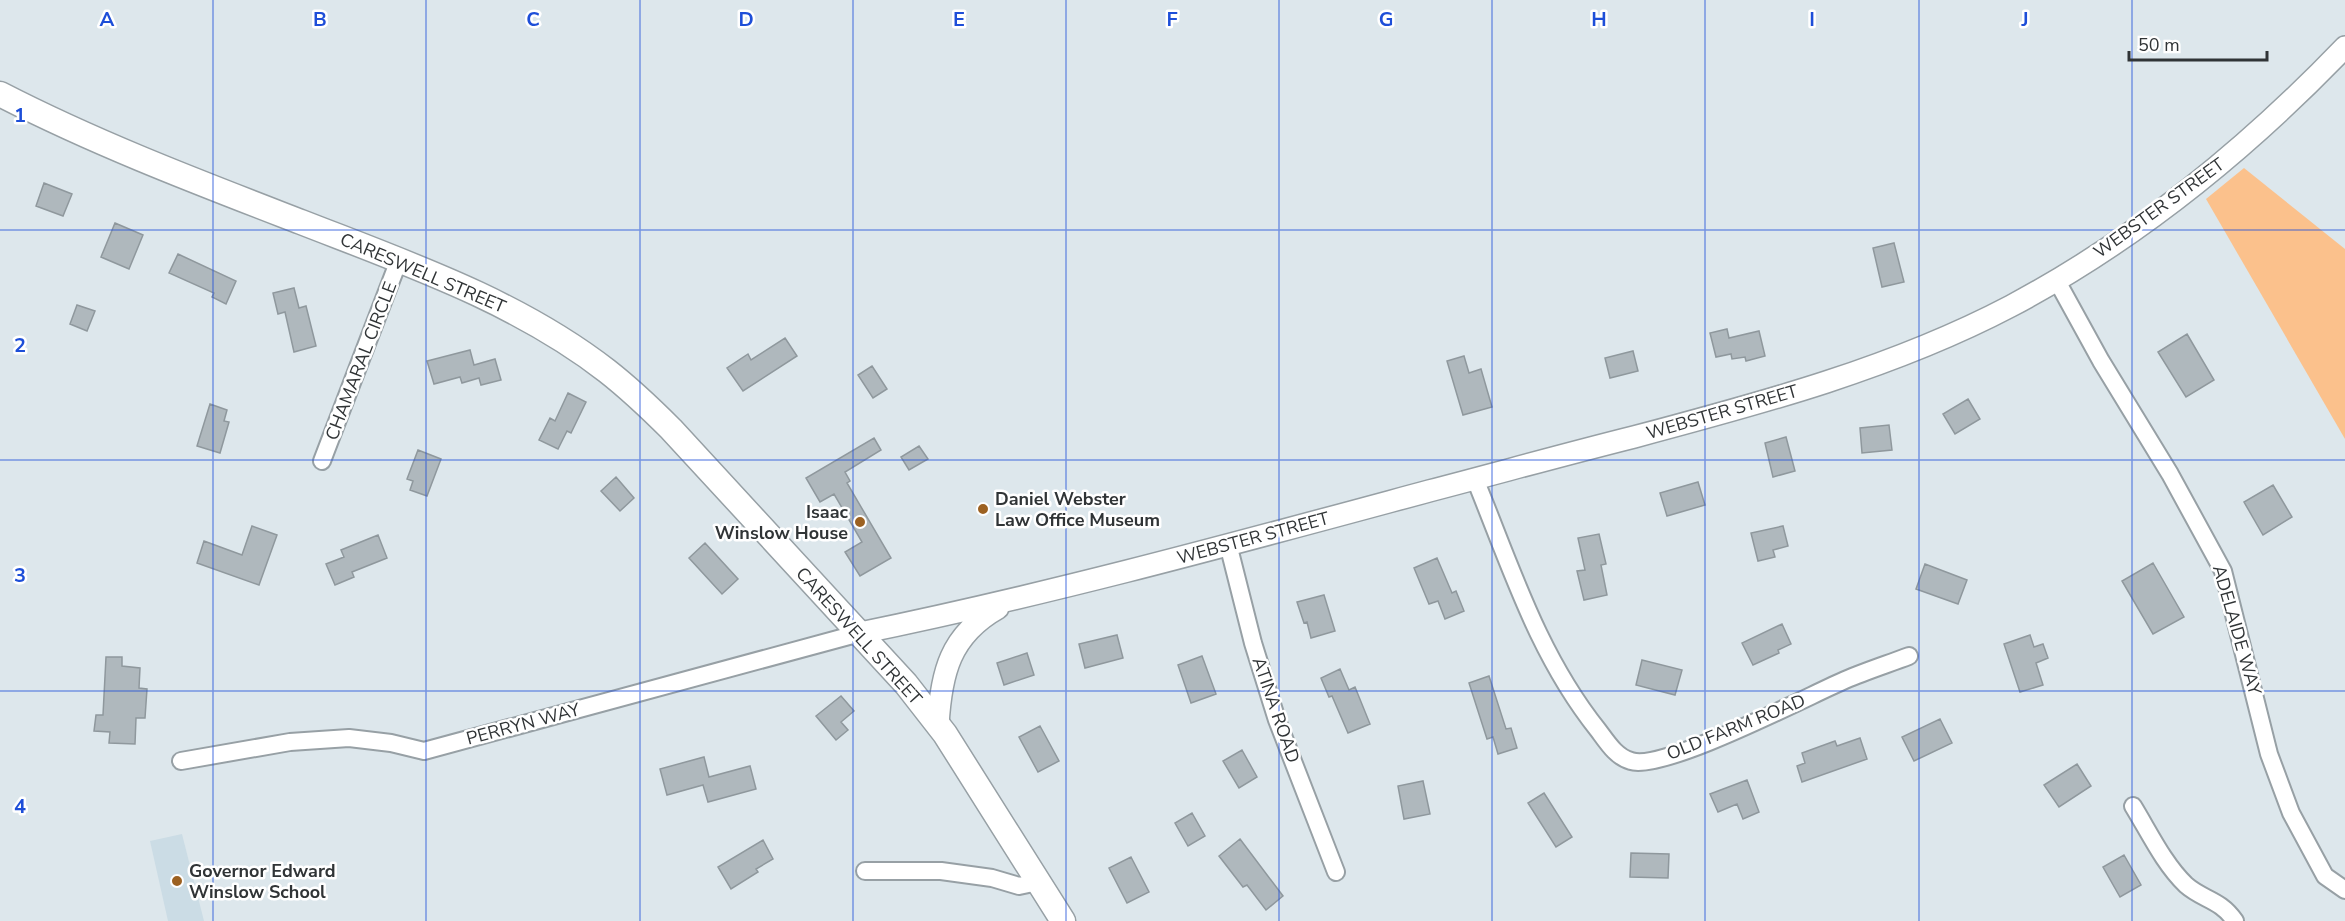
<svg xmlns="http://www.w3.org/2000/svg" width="2345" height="921" font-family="'Nunito Sans',sans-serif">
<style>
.built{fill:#cbdce5}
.green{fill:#fbc18c}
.building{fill:#afb8bd;stroke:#8f989d;stroke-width:1.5}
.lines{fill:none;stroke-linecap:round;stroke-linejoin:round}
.minor-casing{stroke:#97a0a5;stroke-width:20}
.tertiary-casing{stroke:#97a0a5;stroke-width:24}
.secondary-casing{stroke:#97a0a5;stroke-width:27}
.minor{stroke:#fff;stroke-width:16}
.tertiary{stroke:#fff;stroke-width:21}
.secondary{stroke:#fff;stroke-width:24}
.grid{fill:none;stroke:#1d4ed8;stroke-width:1.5;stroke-opacity:0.55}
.poi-dot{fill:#9c6121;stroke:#fff;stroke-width:2}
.labels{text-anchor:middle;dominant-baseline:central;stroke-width:5;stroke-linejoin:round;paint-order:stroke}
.street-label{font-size:18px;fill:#303436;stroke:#fff}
.poi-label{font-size:18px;font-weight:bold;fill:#303436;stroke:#fff;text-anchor:start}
.grid-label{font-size:20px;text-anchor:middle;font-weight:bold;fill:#1d4ed8;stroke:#fff;stroke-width:5;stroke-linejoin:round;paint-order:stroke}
</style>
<rect width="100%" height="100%" fill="#dde7ec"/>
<!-- built -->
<path class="built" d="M 182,834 L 204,921 L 168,921 L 150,841 Z"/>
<!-- green -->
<path class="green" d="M 2244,168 L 2345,249 L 2345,439 L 2206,199 Z"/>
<!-- building -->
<path class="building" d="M 44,183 L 72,194 L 63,216 L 36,206 Z
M 115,223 L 143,235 L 129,269 L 101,257 Z
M 1894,243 L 1904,282 L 1882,287 L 1873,248 Z
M 178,254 L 236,281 L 226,304 L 212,297 L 214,293 L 169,273 Z
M 294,288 L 299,308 L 306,306 L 316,346 L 294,352 L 285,312 L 278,314 L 273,293 Z
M 77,305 L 95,311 L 87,331 L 70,324 Z
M 1727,329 L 1729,338 L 1759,331 L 1765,356 L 1746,361 L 1745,357 L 1732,359 L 1731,354 L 1716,357 L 1710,333 Z
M 2187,334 L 2214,380 L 2186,397 L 2158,352 Z
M 785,338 L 797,356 L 743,391 L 727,368 L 748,354 L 751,360 Z
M 470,350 L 474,365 L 495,359 L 501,380 L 481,385 L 479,378 L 462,383 L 460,377 L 434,384 L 427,361 Z
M 1633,351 L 1638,371 L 1610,378 L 1605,358 Z
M 1464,356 L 1469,373 L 1481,369 L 1492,407 L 1463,415 L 1447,361 Z
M 872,366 L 887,389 L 873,398 L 858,375 Z
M 568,393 L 586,402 L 571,433 L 567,431 L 558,449 L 539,440 L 550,418 L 555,421 Z
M 1968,399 L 1980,419 L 1955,434 L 1943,414 Z
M 210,404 L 227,410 L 224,421 L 229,422 L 220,453 L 197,446 Z
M 1889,425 L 1892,450 L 1862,453 L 1860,428 Z
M 1786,437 L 1795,471 L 1773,477 L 1765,443 Z
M 874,438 L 881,450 L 845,472 L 850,481 L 847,483 L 891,558 L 860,576 L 845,552 L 862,542 L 834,494 L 820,502 L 806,478 Z
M 919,446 L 928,459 L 909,470 L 901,457 Z
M 418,450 L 441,459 L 427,496 L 410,490 L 413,481 L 407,479 Z
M 616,477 L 634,498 L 620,511 L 601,491 Z
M 1698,482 L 1705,505 L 1667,516 L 1660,493 Z
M 2273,485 L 2292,517 L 2263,535 L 2244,502 Z
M 252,526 L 277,535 L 259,585 L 197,563 L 204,541 L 242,555 Z
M 1783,526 L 1788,546 L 1773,550 L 1775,557 L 1758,561 L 1751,533 Z
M 1599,534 L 1606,564 L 1601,565 L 1607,595 L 1584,600 L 1577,571 L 1585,570 L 1578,538 Z
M 378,535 L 387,558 L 352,572 L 354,577 L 335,585 L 326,564 L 344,557 L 341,550 Z
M 705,543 L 738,579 L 722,594 L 689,558 Z
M 1437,558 L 1452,593 L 1456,591 L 1464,611 L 1445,619 L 1438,601 L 1429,604 L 1414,568 Z
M 2153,563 L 2184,617 L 2153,634 L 2122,581 Z
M 1925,564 L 1967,580 L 1958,604 L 1916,589 Z
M 1324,595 L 1335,631 L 1311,638 L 1307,622 L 1304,623 L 1297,602 Z
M 1782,624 L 1791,644 L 1778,650 L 1779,653 L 1753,665 L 1742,643 Z
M 1117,635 L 1123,658 L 1085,668 L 1079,644 Z
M 2030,635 L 2034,647 L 2043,644 L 2048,658 L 2036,663 L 2043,685 L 2020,692 L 2004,644 Z
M 1027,653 L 1034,675 L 1004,685 L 997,663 Z
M 1202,656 L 1216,694 L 1191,703 L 1178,665 Z
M 106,657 L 122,657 L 122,666 L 140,668 L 139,688 L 147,689 L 145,718 L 136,718 L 135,744 L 109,743 L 110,732 L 94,731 L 96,715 L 103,715 Z
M 1642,660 L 1682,670 L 1675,695 L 1636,685 Z
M 1340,669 L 1349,690 L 1355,687 L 1370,724 L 1348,733 L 1332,696 L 1329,697 L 1321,678 Z
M 1489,676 L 1506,729 L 1511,728 L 1517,748 L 1498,754 L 1493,737 L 1487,739 L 1469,683 Z
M 841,696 L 854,711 L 841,722 L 848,730 L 836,740 L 816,716 Z
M 1940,719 L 1952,743 L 1914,761 L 1902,737 Z
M 1040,726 L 1059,761 L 1038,772 L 1019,737 Z
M 1860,738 L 1867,759 L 1802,782 L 1797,766 L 1805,763 L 1802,753 L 1835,741 L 1837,746 Z
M 1242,750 L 1257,777 L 1239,788 L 1223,761 Z
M 704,757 L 709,777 L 750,766 L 756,789 L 708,802 L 703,785 L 667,795 L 660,769 Z
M 2077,764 L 2091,786 L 2059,807 L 2044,785 Z
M 1747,780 L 1759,812 L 1743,819 L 1737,804 L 1718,812 L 1710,794 Z
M 1423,781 L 1430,814 L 1404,819 L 1398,786 Z
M 1544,793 L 1572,837 L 1556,847 L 1528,803 Z
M 1192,813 L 1205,836 L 1188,846 L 1175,823 Z
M 1240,839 L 1283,896 L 1266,910 L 1247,885 L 1243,887 L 1219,856 Z
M 763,840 L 773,859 L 756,869 L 758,872 L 731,889 L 718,867 Z
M 1631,853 L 1669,854 L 1668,878 L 1630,877 Z
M 2124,855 L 2141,885 L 2120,897 L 2103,867 Z
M 1131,857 L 1149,892 L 1127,903 L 1109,868 Z"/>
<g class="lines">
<!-- minor casing -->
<g class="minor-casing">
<path id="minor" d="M 2057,281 L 2101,361 L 2170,474 L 2223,571 L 2269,754 L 2291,813 L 2325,876 L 2345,890
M 322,461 L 399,260
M 1475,479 C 1511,567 1538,655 1598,730 C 1607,742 1616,757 1631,761 C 1662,772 1808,696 1845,680 C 1866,671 1888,664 1909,656
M 1228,544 L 1253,643 L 1277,720 L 1336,872
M 181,761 L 290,742 L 349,738 L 391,743 L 424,751 L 860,633
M 2133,806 C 2149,832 2164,864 2186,885 C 2203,900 2220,899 2235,921
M 865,871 L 941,871 L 992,878 L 1019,886 L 1038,882"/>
</g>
<!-- tertiary casing -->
<g class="tertiary-casing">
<path id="tertiary" d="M 860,633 C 1051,594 1240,542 1429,491 C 1498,473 1566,454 1634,437 C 1762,403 1893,368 2011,306 C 2137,239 2247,149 2345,47
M 938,725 C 941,673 950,635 998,608"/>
</g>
<!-- secondary casing -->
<g class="secondary-casing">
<path id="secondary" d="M 0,94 C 97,144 200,183 301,222 C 406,263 517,301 607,371 C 630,389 650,408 671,429 L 906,684 L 945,734 L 1063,921"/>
</g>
<!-- minor -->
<use href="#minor" class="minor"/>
<!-- tertiary -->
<use href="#tertiary" class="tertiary"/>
<!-- secondary -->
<use href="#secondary" class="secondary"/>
</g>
<!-- grid -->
<path class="grid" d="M 213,0 L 213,921M 426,0 L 426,921M 640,0 L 640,921M 853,0 L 853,921M 1066,0 L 1066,921M 1279,0 L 1279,921M 1492,0 L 1492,921M 1705,0 L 1705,921M 1919,0 L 1919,921M 2132,0 L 2132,921M 0,230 L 2345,230M 0,460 L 2345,460M 0,691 L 2345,691"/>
<!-- markers -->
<g class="poi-dot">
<circle cx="983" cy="509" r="6"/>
<circle cx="860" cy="522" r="6"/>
<circle cx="177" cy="881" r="6"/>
</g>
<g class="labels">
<!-- street labels -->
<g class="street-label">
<text transform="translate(2159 208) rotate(-36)">WEBSTER STREET</text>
<text transform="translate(423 273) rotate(23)">CARESWELL STREET</text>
<text transform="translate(361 361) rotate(-69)">CHAMARAL CIRCLE</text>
<text transform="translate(1722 412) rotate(-16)">WEBSTER STREET</text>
<text transform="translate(1253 538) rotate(-15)">WEBSTER STREET</text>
<text transform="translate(2237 630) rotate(74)">ADELAIDE WAY</text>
<text transform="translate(859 636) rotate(48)">CARESWELL STREET</text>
<text transform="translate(1276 710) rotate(71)">ATINA ROAD</text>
<text transform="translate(523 724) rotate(-15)">PERRYN WAY</text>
<text transform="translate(1736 727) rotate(-22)">OLD FARM ROAD</text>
</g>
<!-- poi labels -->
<g class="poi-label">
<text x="995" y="499">Daniel Webster<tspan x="995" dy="21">Law Office Museum</tspan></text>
<text x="848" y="512" text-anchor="end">Isaac<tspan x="848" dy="21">Winslow House</tspan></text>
<text x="189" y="871">Governor Edward<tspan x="189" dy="21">Winslow School</tspan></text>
</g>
</g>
<g class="grid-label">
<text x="107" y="26">A</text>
<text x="320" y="26">B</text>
<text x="533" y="26">C</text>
<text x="746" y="26">D</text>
<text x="959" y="26">E</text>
<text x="1172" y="26">F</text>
<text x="1386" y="26">G</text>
<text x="1599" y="26">H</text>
<text x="1812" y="26">I</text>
<text x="2025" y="26">J</text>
<text x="20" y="122">1</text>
<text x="20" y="352">2</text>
<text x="20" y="582">3</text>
<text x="20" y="813">4</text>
</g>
<!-- scale -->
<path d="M2129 51v9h138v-9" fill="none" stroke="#303436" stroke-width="3"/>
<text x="2138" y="51" font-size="18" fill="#303436" stroke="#ffffff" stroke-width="4.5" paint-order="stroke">50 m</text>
</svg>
